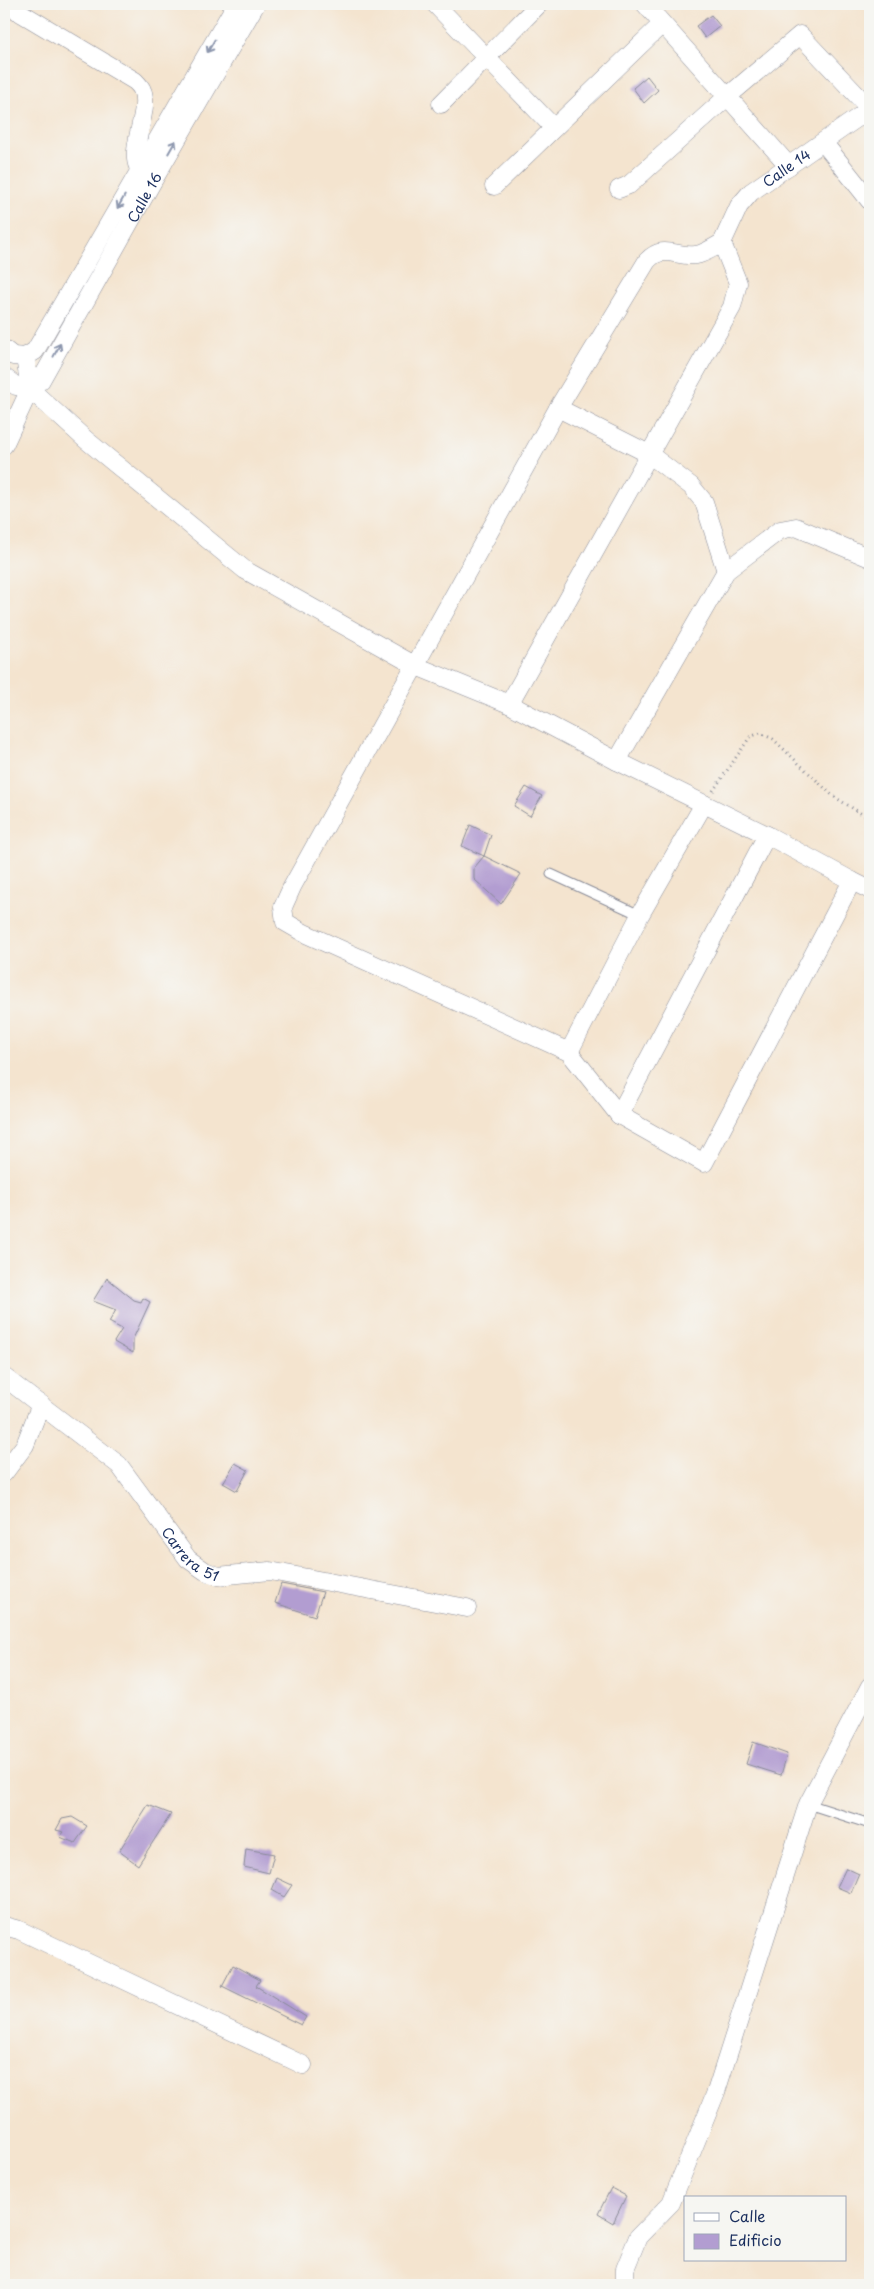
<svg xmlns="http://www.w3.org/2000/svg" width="874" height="2289" font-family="'Playpen Sans',sans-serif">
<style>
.building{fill:#b29dd1}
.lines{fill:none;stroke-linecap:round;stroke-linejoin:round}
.lane-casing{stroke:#888a96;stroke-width:11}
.street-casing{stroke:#888a96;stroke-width:19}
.path{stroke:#888a96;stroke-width:3;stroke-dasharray:1 4;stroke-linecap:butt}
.lane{stroke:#fff;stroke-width:9}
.street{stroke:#fff;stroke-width:18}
.oneway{stroke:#8d97ae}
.labels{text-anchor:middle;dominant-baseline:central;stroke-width:5;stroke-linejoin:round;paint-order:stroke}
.street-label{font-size:14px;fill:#1b2f5e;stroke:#f6f6f2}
</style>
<rect width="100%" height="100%" fill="#f6f6f2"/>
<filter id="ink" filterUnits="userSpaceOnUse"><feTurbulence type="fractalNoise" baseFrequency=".02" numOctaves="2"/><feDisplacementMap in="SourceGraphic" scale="10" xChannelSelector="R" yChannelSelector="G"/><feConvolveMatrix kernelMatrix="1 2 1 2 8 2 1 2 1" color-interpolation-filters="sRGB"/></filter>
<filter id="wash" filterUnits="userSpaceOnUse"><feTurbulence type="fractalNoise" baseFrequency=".0096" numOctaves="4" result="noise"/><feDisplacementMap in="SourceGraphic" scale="20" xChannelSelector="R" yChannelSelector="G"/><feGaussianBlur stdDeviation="1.12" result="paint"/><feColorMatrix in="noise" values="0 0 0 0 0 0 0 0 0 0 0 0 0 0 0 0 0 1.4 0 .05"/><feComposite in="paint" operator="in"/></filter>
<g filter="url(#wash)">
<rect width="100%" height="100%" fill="#f4e4cf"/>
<g id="blocks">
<!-- building -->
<path class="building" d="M 711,15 L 720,26 L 705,38 L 696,26 Z
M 647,76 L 658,90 L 644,103 L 633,88 Z
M 526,787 L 542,796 L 530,816 L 514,806 Z
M 470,825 L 491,835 L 484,856 L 462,846 Z
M 484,856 L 521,874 L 501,904 L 474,879 L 474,868 Z
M 107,1278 L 134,1300 L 141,1302 L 143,1298 L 150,1302 L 133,1339 L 133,1353 L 114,1342 L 122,1329 L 109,1322 L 116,1310 L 93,1301 Z
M 235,1463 L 248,1470 L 237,1491 L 223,1483 Z
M 281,1584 L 323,1592 L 315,1616 L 275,1603 Z
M 753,1742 L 787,1754 L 781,1775 L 746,1764 Z
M 148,1805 L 171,1814 L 138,1865 L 119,1851 Z
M 72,1817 L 87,1826 L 75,1843 L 60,1837 L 64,1832 L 56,1830 L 62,1819 Z
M 246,1849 L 274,1854 L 269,1873 L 244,1867 Z
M 846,1868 L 859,1874 L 851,1893 L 837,1887 Z
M 277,1878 L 292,1885 L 284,1897 L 272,1890 Z
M 233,1965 L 260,1980 L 256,1986 L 306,2017 L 301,2025 L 222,1986 Z
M 611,2188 L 626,2196 L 613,2223 L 598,2214 Z"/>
</g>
</g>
<g filter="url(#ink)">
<use href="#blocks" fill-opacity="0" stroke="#888a96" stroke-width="1"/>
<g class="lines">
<!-- lane casing -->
<g class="lane-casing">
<path id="lane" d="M 551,874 L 640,915
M 808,1804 L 870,1824"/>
</g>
<!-- street casing -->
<g class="street-casing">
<g id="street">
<path d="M 6,4 L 135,81 C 137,83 141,87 142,90 C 152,111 123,159 143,172"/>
<path d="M 435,4 L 554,128"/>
<path d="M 645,4 L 789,166"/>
<path d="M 441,104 L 539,4"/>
<path d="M 823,142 L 870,201"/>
<path d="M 494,186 L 662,24"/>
<path d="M 619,189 L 629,185 L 727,97 L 800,35 L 870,109"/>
<path id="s1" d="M 722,243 L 739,206 L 751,192 L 870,109"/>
<path d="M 4,349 L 13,356 L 25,357"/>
<path d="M 25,357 L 35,351 L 236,4"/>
<path d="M 4,377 L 16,386 L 30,389"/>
<path d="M 30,389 L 85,439 L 245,570 L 416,666 L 509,704 L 617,761 L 767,835 L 852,881 L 704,1163 L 619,1115 L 569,1052 L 304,933 L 285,922 L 283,907 L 292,887 L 558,408 L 647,261 C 664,243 676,258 696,255 C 704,254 714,247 722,243"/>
<path id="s2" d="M 30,389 L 41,380 L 154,179 L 256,4"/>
<path d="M 558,408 L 649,454 L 691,486 L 704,502 L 726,571"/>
<path d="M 4,445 L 30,389 L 25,357"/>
<path d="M 509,704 L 732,307 L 738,283 L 722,243"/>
<path d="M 617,761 L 726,571 L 780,530 L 796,527 L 870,558"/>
<path d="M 852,881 L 870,890"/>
<path d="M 569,1052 L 640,915 L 704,804"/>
<path d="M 619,1115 L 767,835"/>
<path id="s3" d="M 4,1377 L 119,1465 L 188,1559 L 205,1571 L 218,1576 L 270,1571 L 467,1608"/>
<path d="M 4,1473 L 25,1445 L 41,1404"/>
<path d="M 4,1926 L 19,1930 L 303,2065"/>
<path d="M 625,2285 L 625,2269 L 638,2237 L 671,2203 L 716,2092 L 808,1804 L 870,1686"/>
</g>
</g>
<!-- path -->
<path class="path" d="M 713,791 L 750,737 L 760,733 L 773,739 L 833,796 L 870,819"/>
<!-- lane -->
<use href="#lane" class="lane"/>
<!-- street -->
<use href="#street" class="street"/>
</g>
<!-- one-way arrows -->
<defs><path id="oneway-shaft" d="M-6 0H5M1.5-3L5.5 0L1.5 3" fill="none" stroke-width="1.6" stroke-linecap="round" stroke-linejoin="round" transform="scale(1.25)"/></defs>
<g class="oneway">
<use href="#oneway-shaft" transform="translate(211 46) rotate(120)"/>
<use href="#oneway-shaft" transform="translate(172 147) rotate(-60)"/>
<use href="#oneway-shaft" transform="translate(121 202) rotate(120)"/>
<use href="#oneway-shaft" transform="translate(57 350) rotate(-62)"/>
</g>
</g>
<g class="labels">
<!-- street labels -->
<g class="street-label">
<text stroke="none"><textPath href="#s1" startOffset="102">Calle 14</textPath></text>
<text stroke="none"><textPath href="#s2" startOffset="224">Calle 16</textPath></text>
<text stroke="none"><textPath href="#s3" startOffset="260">Carrera 51</textPath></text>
</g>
</g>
<!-- margin -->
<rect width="874" height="2289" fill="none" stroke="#f6f6f2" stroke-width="20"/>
<!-- legend -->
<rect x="684" y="2196" width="162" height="65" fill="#f6f6f2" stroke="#9ea6b7"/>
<rect x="694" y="2213" width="25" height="8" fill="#ffffff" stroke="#9ea6b7"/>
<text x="729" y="2222" font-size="15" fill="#1b2f5e">Calle</text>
<rect x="694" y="2234" width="25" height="15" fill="#b29dd1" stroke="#9ea6b7"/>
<text x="729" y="2246" font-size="15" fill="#1b2f5e">Edificio</text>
</svg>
